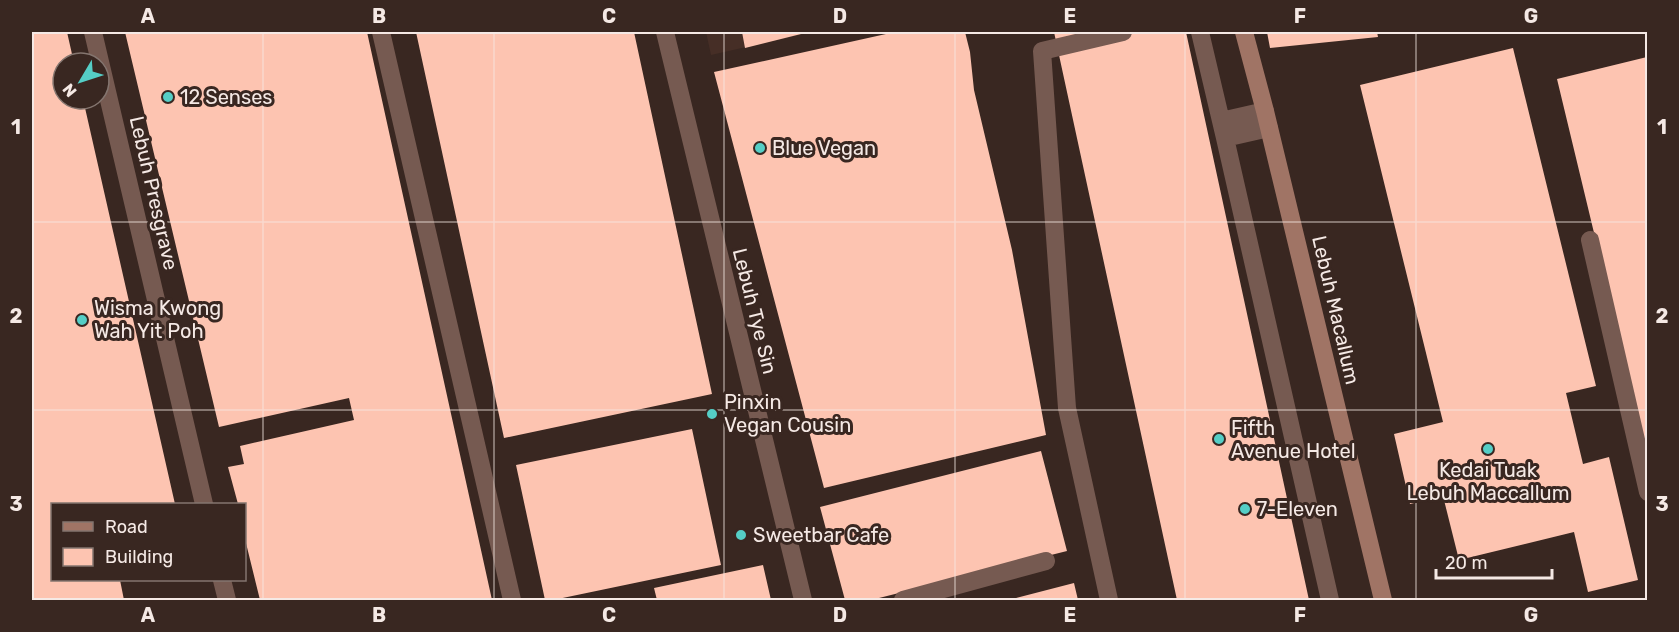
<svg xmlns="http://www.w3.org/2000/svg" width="1679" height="632" font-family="Rubik,sans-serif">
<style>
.built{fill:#462e26}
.building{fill:#fdc4b1}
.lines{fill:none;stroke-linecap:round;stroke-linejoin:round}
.lane{stroke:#765a51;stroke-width:18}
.street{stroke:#765a51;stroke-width:18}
.secondary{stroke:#a07465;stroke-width:18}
.grid{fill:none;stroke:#f5e9e5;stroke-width:1.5;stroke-opacity:0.55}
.poi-dot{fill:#55cec6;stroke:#392721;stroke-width:2}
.labels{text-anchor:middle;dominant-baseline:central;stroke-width:6;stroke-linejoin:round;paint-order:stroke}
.poi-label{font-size:20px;fill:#f5e9e5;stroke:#392721;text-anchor:start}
.street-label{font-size:20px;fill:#f5e9e5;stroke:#392721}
.neatline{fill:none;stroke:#f5e9e5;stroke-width:2}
.grid-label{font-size:20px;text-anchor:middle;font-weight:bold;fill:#f5e9e5}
</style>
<rect width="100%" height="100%" fill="#392721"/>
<!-- built -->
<path class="built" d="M 706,32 L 812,32 L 711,55 Z"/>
<!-- building -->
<path class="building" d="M 32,32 L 67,32 L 74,63 L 63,63 L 63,99 L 83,99 L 175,504 L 52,504 L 52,580 L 120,580 L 124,600 L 32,600 Z
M 125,32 L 367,32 L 492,600 L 260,600 L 244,535 L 244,504 L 238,504 L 228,467 L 244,464 L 240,446 L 354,420 L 349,398 L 219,427 Z
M 416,32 L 634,32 L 712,394 L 504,438 Z
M 742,32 L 809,32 L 745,48 Z
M 895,32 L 965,32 L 970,52 L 974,90 L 1012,250 L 1046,435 L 824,488 L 714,72 Z
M 1054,32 L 1186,32 L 1309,600 L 1177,600 Z
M 1267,32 L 1377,32 L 1378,37 L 1270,48 Z
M 1513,48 L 1596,386 L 1566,393 L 1583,464 L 1609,457 L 1638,580 L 1588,592 L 1574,532 L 1459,560 L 1443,496 L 1410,504 L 1394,434 L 1443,422 L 1360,85 Z
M 1647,57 L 1647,453 L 1557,79 Z
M 692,429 L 721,565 L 553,600 L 545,600 L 516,465 Z
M 1041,451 L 1067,551 L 871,600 L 845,600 L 820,507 Z
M 763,565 L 771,600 L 657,600 L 654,588 Z
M 1074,583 L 1078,600 L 1008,600 Z"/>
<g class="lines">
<!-- lane -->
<path class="lane" d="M 381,32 L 512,600
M 1200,32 L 1225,138 L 1330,600
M 1221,121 L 1265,111
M 1225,138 L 1269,128
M 1590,240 L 1648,492
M 903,600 L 1046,561
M 1109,600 L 1067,408 L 1042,51 L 1123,32"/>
<!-- street -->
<path class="street" d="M 93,32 L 204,504
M 665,32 L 803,600
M 222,580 L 227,600"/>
<!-- secondary -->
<path class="secondary" d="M 1244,32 L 1265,111 L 1383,600"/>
</g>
<!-- grid -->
<path class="grid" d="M 263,32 L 263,600M 494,32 L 494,600M 724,32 L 724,600M 955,32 L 955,600M 1185,32 L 1185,600M 1416,32 L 1416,600M 32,222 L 1648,222M 32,410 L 1648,410"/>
<!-- markers -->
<g class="poi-dot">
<circle cx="168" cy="97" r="6"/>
<circle cx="760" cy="148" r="6"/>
<circle cx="82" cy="320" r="6"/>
<circle cx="712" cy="414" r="6"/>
<circle cx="1219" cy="439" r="6"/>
<circle cx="1488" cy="449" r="6"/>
<circle cx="1245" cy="509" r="6"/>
<circle cx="741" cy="535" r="6"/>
</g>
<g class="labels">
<!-- poi labels -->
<g class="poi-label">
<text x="180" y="97">12 Senses</text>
<text x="772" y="148">Blue Vegan</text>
<text x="94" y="308">Wisma Kwong<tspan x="94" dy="23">Wah Yit Poh</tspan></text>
<text x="724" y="402">Pinxin<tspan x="724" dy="23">Vegan Cousin</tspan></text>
<text x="1231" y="428">Fifth<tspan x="1231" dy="23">Avenue Hotel</tspan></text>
<text x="1488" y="470" text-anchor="middle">Kedai Tuak<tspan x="1488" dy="23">Lebuh Maccallum</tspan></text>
<text x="1257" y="509">7-Eleven</text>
<text x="753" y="535">Sweetbar Cafe</text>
</g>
<!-- street labels -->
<g class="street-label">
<text transform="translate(154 193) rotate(77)">Lebuh Presgrave</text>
<text transform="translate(1336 310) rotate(77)">Lebuh Macallum</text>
<text transform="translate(755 311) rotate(76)">Lebuh Tye Sin</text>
</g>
</g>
<!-- border -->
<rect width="1679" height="632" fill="none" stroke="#392721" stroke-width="66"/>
<!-- legend -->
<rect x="51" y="503" width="195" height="78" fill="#392721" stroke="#84756f" stroke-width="1.5"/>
<rect x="63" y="522" width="30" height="9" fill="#a07465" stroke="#84756f" stroke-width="1.5"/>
<text x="105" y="533" font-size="18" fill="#f5e9e5">Road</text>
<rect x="63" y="548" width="30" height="18" fill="#fdc4b1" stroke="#84756f" stroke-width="1.5"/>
<text x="105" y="563" font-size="18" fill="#f5e9e5">Building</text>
<!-- north arrow -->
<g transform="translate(81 81) rotate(231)"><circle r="28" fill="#392721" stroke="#84756f" stroke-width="1.5"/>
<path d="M0-4.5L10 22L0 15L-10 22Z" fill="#55cec6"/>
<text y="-9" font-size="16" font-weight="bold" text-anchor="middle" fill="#f5e9e5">N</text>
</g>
<!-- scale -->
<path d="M1436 569v9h116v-9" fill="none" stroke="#f5e9e5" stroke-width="3"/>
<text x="1445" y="569" font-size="18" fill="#f5e9e5" stroke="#392721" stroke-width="4.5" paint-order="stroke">20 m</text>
<rect x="33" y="33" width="1613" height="566" class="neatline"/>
<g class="grid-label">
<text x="148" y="23">A</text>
<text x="379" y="23">B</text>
<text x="609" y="23">C</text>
<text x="840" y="23">D</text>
<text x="1070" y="23">E</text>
<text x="1300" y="23">F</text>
<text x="1531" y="23">G</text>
<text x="16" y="134">1</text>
<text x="1662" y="134">1</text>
<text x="16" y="323">2</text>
<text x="1662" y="323">2</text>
<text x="16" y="511">3</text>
<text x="1662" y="511">3</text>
<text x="148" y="622">A</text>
<text x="379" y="622">B</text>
<text x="609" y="622">C</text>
<text x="840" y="622">D</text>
<text x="1070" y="622">E</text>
<text x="1300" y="622">F</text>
<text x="1531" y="622">G</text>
</g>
</svg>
